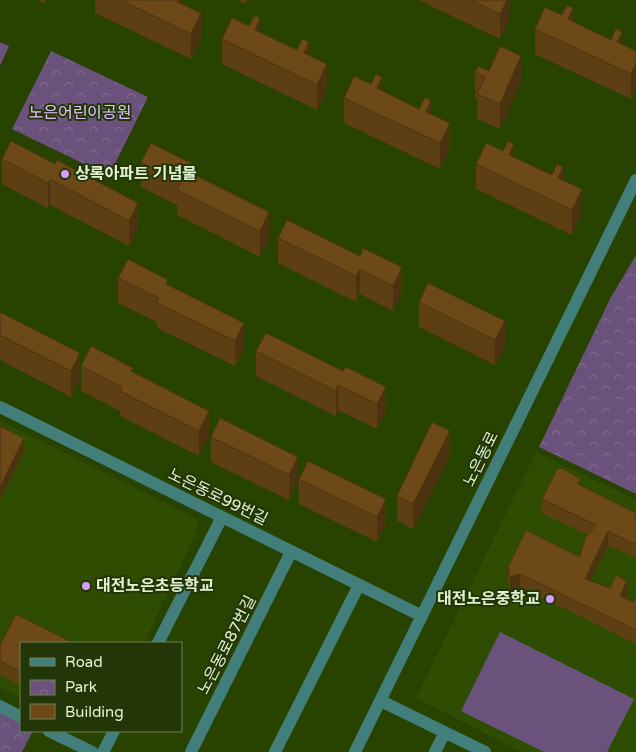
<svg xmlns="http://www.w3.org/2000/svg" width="636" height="752" font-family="'Varela Round','Noto Sans KR',sans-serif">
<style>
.built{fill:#2f4d00}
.park{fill:url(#park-crowns)}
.pitch{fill:#6b527d}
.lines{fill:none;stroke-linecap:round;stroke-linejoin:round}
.minor{stroke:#427f7b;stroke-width:12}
.tertiary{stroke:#427f7b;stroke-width:12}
.wall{fill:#5e3f14}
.shaded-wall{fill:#4c3310}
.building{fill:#6d4917;stroke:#4c3310}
.poi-dot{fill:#d49cfc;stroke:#223607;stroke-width:2}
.labels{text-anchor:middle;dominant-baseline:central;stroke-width:4;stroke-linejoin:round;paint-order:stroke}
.park-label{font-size:16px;fill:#e2c0fc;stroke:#223607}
.poi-label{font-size:16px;font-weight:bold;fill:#e1f2d2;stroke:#223607;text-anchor:start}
.street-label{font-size:16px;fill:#e1f2d2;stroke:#223607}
</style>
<defs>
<pattern id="park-crowns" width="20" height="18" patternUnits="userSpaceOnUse" patternTransform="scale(1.25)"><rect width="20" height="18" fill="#6b527d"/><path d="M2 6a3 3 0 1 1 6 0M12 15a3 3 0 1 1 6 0" fill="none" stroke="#806b8f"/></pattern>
</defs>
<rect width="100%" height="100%" fill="#284200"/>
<!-- built -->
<path class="built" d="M 0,421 L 198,519 L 198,529 L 144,643 L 21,643 L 21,698 L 0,688 Z
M 536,452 L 636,500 L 636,752 L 522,752 L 416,698 Z"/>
<!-- park -->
<path class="park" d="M 51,51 L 148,97 L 109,176 L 12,129 Z
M 636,255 L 636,494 L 539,447 L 610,299 Z
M 0,711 L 21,721 L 21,731 L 33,731 L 22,752 L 0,752 Z"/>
<!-- pitch -->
<path class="pitch" d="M 0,42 L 9,46 L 0,66 Z
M 500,632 L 634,699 L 607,752 L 544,752 L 461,711 Z"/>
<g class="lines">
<!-- minor -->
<path class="minor" d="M 158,643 L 222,517
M 381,701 L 485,752
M 103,752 L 114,731
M 191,752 L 291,552
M 275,752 L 359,585
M 355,752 L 636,180
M 435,752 L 445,732"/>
<!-- tertiary -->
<path class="tertiary" d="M 0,407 L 422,616
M 0,706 L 21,717
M 49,731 L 92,752"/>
</g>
<!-- wall -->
<path class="wall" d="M 37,0 L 46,0 L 44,3 Z
M 95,0 L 182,0 L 182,4 L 201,38 L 191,59 L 95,13 Z
M 237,0 L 247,0 L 245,4 Z
M 418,0 L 510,0 L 510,18 L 500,39 Z
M 573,22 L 636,51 L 636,88 L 631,99 L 535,54 L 535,29 Z
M 260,32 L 309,55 L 327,89 L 317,110 L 222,64 L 222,39 Z
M 489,71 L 521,82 L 500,129 L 477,119 L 477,99 L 475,98 L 475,72 Z
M 382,91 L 431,114 L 450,148 L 440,169 L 344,123 L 344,98 Z
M 503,151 L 514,157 L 563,180 L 582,214 L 572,235 L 476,189 L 476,164 Z
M 2,159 L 55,164 L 138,228 L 129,246 L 50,205 L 48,208 L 2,184 Z
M 141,162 L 191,172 L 269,237 L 260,257 L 177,215 L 177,205 L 141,187 Z
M 278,238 L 360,256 L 402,292 L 393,311 L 360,294 L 356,302 L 278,263 Z
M 118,278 L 168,285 L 244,348 L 235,366 L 157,328 L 157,322 L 118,303 Z
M 428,283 L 505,346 L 495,365 L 419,327 L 419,302 Z
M 0,312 L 80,378 L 71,397 L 0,360 Z
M 256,351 L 343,371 L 386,412 L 377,429 L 338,410 L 336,416 L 256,376 Z
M 81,366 L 133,372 L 209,436 L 199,456 L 120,416 L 120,411 L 81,391 Z
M 220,418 L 298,482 L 289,500 L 211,462 L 211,437 Z
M 450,456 L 413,529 L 397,521 L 397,496 Z
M 308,461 L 386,524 L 377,542 L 299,504 L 299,479 Z
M 581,486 L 636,513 L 636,558 L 608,545 L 591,581 L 627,595 L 626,598 L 633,602 L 636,595 L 636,644 L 520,587 L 510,591 L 508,581 L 508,567 L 580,557 L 588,535 L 542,513 L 542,499 Z
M 21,643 L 21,686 L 0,675 L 0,645 Z"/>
<!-- shaded-wall -->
<path class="shaded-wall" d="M 178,0 L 182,0 L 182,16 L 177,2 Z
M 507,0 L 510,0 L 510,18 L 500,39 L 500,14 Z
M 573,8 L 573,33 L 568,19 Z
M 201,13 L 201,38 L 191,59 L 191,34 Z
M 260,18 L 260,44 L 255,30 Z
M 622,32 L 622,57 L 617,42 Z
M 309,42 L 309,67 L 304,53 Z
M 521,56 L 521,82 L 500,129 L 500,104 Z
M 636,63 L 636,88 L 631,99 L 631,74 Z
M 327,64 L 327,89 L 317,110 L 317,85 Z
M 382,77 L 382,102 L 377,88 Z
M 431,101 L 431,126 L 426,112 Z
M 450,123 L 450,148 L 440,169 L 440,143 Z
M 514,144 L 514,169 L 509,155 Z
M 191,163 L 191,188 L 187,171 Z
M 563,167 L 563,192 L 558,178 Z
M 50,179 L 50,205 L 48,208 L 48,183 Z
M 582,189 L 582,214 L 572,235 L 572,210 Z
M 138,203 L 138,228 L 129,246 L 129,221 Z
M 269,212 L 269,237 L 260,257 L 260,231 Z
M 402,267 L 402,292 L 393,311 L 393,286 Z
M 360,269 L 360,294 L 356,302 L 356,276 Z
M 505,321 L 505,346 L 495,365 L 495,340 Z
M 244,323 L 244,348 L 235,366 L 235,341 Z
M 80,353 L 80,378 L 71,397 L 71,371 Z
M 338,385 L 338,410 L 336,416 L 336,391 Z
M 386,387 L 386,412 L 377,429 L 377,404 Z
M 209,411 L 209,436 L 199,456 L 199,431 Z
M 450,431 L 450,456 L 413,529 L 413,504 Z
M 24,438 L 24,452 L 0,500 L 0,487 Z
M 298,457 L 298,482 L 289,500 L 289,475 Z
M 386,499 L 386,524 L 377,542 L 377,517 Z
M 608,531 L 608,545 L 585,593 L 585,579 Z
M 520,574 L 520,587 L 510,591 L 510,577 Z
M 627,581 L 627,595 L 620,609 L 620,596 Z"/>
<!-- building -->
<path class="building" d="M 121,0 L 178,0 L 177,2 L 201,13 L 191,34 Z
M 470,0 L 507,0 L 500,14 Z
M 567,5 L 573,8 L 568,19 L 611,40 L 616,28 L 622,32 L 617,42 L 636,51 L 636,63 L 631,74 L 535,29 L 545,7 L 562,15 Z
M 254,16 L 260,18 L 255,30 L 297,50 L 302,39 L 309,42 L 304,53 L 327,64 L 317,85 L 222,39 L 232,18 L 249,26 Z
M 500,46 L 521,56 L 500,104 L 477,94 L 485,77 L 475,72 L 478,66 L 489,71 Z
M 376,74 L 382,77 L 377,88 L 419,109 L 425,97 L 431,101 L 426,112 L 450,123 L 440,143 L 344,98 L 354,76 L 371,84 Z
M 11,141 L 55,164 L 57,160 L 138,203 L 129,221 L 50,179 L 48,183 L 2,159 Z
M 508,141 L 514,144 L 509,155 L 552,175 L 557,164 L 563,167 L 558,178 L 582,189 L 572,210 L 476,164 L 486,143 L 503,151 Z
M 151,143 L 191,163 L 187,171 L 269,212 L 260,231 L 177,190 L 181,182 L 141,162 Z
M 287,220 L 360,256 L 363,248 L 402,267 L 393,286 L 360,269 L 356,276 L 278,238 Z
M 128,259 L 168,280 L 166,284 L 244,323 L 235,341 L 157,303 L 159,298 L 118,278 Z
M 428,283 L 505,321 L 495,340 L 419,302 Z
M 0,312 L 80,353 L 71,371 L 0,335 Z
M 266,333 L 343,371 L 346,367 L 386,387 L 377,404 L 338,385 L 336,391 L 256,351 Z
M 91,346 L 133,368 L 131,371 L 209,411 L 199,431 L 120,391 L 122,387 L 81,366 Z
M 220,418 L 298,457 L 289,475 L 211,437 Z
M 432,422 L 450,431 L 413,504 L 397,496 Z
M 0,426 L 24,438 L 0,487 Z
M 308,461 L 386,499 L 377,517 L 299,479 Z
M 562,468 L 581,479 L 578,484 L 636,513 L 636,545 L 608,531 L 585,579 L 610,588 L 616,575 L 627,581 L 620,596 L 633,602 L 636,595 L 636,630 L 520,574 L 510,577 L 508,567 L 526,530 L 580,557 L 585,538 L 596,525 L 542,499 L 557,469 Z
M 16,614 L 74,643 L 21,643 L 21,672 L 0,661 L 0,645 Z"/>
<!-- markers -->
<g class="poi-dot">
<circle cx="65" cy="174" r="5"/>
<circle cx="86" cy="586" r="5"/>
<circle cx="550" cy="599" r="5"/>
</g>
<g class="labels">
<!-- park labels -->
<g class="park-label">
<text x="80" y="113">노은어린이공원</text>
</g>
<!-- poi labels -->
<g class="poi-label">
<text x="75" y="174">상록아파트 기념물</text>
<text x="96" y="586">대전노은초등학교</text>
<text x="540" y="599" text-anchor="end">대전노은중학교</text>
</g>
<!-- street labels -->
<g class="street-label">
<text transform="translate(481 459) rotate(-64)">노은동로</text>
<text transform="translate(218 497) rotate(26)">노은동로99번길</text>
<text transform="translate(227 645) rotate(-63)">노은동로87번길</text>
</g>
</g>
<!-- legend -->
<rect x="20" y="642" width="162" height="90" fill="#223607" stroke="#6e8158"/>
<rect x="30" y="658" width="25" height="8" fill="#427f7b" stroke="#6e8158"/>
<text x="65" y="667" font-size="15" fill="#e1f2d2">Road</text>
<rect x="30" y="680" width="25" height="15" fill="url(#park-crowns)" stroke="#6e8158"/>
<text x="65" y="692" font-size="15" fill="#e1f2d2">Park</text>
<rect x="30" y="704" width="25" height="15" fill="#6d4917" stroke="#6e8158"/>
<text x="65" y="717" font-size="15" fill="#e1f2d2">Building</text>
</svg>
